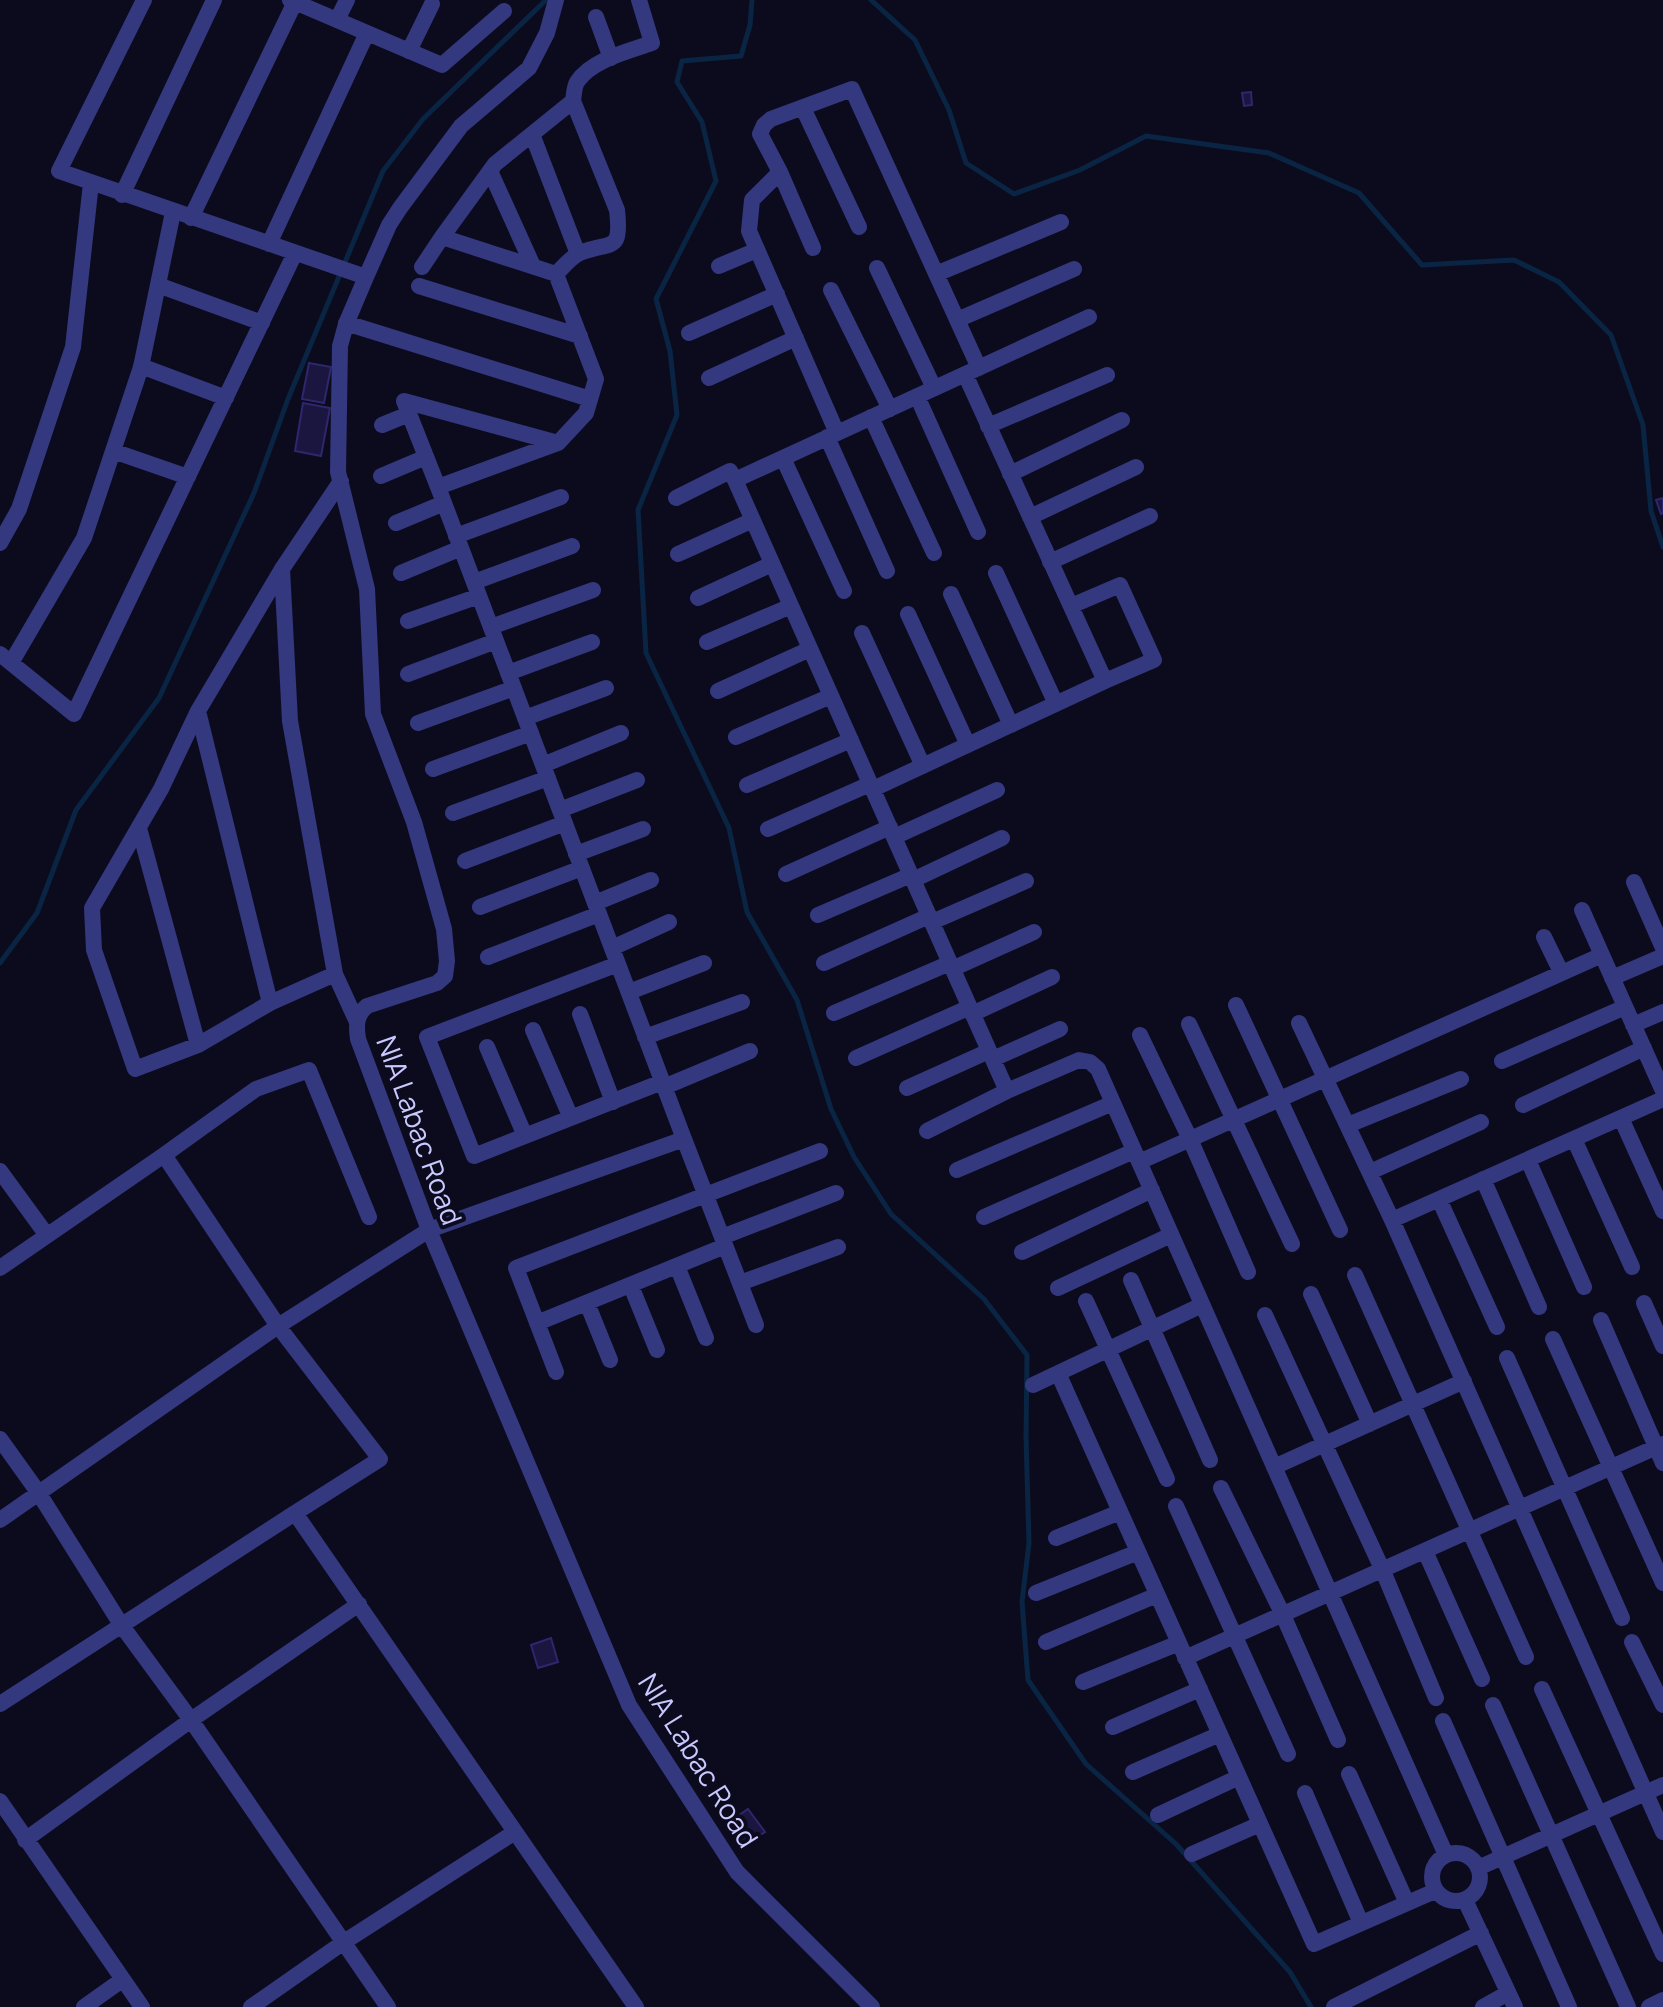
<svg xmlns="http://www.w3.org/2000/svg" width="1663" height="2007" font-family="Manrope,sans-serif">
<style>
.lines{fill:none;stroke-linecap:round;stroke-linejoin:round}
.stream{stroke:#092543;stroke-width:5}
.building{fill:#1a1640;stroke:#2e276d;stroke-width:2}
.minor{stroke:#33387f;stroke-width:16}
.labels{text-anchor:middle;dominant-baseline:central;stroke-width:8;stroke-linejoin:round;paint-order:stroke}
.street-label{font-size:28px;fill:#c9c8ff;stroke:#0c0b1e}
</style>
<rect width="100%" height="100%" fill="#0c0b1e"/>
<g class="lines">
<!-- stream -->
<path class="stream" d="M 752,0 L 750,25 L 741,56 L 682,61 L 677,82 L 702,122 L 716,181 L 656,299 L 670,351 L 677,415 L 638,510 L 646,653 L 729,828 L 747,912 L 797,1000 L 831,1109 L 854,1157 L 891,1214 L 984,1299 L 1027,1355 L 1026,1437 L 1029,1543 L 1022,1602 L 1028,1680 L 1086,1764 L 1176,1844 L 1290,1972 L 1311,2007
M 871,0 L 915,40 L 949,110 L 966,163 L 1014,194 L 1080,170 L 1146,136 L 1269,153 L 1359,193 L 1422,265 L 1514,260 L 1559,282 L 1611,335 L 1643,425 L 1651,511 L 1663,547
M 0,963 L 37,913 L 76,810 L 159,698 L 254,493 L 288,399 L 383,171 L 423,119 L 546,0"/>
</g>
<!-- building -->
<path class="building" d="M 1251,92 L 1252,105 L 1244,106 L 1242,93 Z
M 309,363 L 331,367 L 324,403 L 302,399 Z
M 303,403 L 330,408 L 321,456 L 295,451 Z
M 1663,498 L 1663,513 L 1661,514 L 1656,500 Z
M 551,1638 L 558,1662 L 538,1668 L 531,1645 Z
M 748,1809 L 765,1832 L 744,1846 L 728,1823 Z"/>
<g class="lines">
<!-- minor -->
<path class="minor" d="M 144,0 L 59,171 L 366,277
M 290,0 L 442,65 L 504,11
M 556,0 L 547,33 L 529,68 L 461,126 L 400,208 L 389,225 L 366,277 L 346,324 L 340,346 L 338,472 L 367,589 L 373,714 L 414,822 L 444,929 L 447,961 L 445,976 L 437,983 L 367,1006 C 356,1015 356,1025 358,1039 L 429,1230 L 629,1705 L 737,1872 L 872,2007
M 596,17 L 611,58
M 337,20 L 347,0
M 409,51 L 432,4
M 803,108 L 859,227
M 532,134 L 578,254
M 490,171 L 533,266
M 780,172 L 813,248
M 122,195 L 214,0
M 191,218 L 295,2
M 269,244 L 367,33
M 719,266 L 757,250
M 422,267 L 442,237
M 877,268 L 934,388
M 556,274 L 442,237 L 495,164 L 573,101
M 936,274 L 1061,222
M 158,285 L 262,323
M 419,286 L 580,336
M 831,290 L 890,409
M 1089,317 L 735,480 L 1007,1091 L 1079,1060 L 1090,1062 L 1098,1069 L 1446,1855
M 957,320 L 1074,269
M 346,323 L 590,399
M 689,333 L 777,294
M 141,366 L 226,398
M 709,378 L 796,338
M 917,396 L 978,532
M 871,417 L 934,553
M 382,425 L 409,414
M 988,426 L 1107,375
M 837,433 L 749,231 L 752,200 L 780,172 L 760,134 L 764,125 L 771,119 L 852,89 L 979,368
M 827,437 L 887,571
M 113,451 L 188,477
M 783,458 L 844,591
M 1010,474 L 1122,420
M 381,476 L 426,457
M 438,487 L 404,401 L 558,443
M 676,498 L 730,471 L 735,480
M 1030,517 L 1136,467
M 396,523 L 444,503
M 456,536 L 561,497
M 0,543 L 19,509 L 73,347 L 91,183
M 678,554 L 753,520
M 1050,562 L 1150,516
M 282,569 L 290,721 L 335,974 L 357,1022
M 401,573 L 461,548
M 996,573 L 1056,704
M 474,582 L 572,546
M 951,594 L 1011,725
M 698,598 L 772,564
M 1071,606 L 1120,585 L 1154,660 L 1105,681
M 908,614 L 968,745
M 408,621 L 479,596
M 491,627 L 593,590
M 862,633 L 923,766
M 707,642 L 791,606
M 0,654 L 74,714 L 295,253
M 11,663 L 84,538 L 141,367 L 173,212
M 508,673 L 592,642
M 408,674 L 496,641
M 718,691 L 810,649
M 198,711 L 270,1003
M 525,718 L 606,688
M 418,723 L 514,688
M 736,737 L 831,696
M 543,765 L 621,733
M 433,769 L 531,733
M 747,785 L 851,740
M 873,789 L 1105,681 L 965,374
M 560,810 L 637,780
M 453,813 L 548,778
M 139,828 L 198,1045
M 768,829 L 870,784
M 894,837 L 997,790
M 576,854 L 643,829
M 465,861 L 565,823
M 786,874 L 890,827
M 913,880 L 1002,838
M 1634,882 L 1663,948
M 595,903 L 651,880
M 480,907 L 582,868
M 1582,910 L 1602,955
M 818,915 L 911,875
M 932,922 L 1026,881
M 1544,937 L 1561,972
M 612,948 L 669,922
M 488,957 L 599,914
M 824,963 L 929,916
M 618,964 L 427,1037 L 474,1156 L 662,1082
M 952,969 L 1034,932
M 335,974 L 270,1003 L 198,1045 L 135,1069 L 94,950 L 92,908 L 161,789 L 198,711 L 282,569 L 341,481
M 1612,978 L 1663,956
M 629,992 L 704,963
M 1236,1005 L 1340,1230
M 834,1013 L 950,963
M 580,1014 L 613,1102
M 972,1014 L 1052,977
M 1299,1023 L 1392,1220 L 1663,1832
M 1189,1024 L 1292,1244
M 1633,1025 L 1663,1012
M 533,1030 L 571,1118
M 1140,1035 L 1190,1139 L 1248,1272
M 645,1037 L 742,1002
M 487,1047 L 525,1136
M 856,1058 L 970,1007
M 993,1059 L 1060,1029
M 1502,1061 L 1625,1007
M 664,1087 L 750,1051
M 907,1088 L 989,1051
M 1523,1105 L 1644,1048
M 1621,1118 L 1663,1211
M 1348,1125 L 1461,1079
M 927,1131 L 1007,1091
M 684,1139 L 756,1325
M 1574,1139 L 1632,1267
M 164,1155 L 256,1089 L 309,1070 L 369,1217
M 1528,1160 L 1584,1287
M 1139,1162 L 1602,955 L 1663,1091
M 957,1170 L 1113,1103
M 0,1171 L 46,1234
M 1370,1172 L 1481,1122
M 1483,1179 L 1539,1307
M 1439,1199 L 1497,1327
M 984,1217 L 1134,1151
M 1392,1220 L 1663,1099
M 722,1237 L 836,1193
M 1022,1252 L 1152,1190
M 677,1266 L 706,1338
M 0,1268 L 164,1155 L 278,1326 L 380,1459 L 295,1513 L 636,2007
M 1355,1275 L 1526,1657
M 1131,1280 L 1210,1460
M 740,1283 L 838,1247
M 631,1286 L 657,1350
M 1058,1288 L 1171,1235
M 1311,1294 L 1370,1424
M 1086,1301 L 1167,1479
M 587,1303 L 610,1360
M 1644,1303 L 1663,1346
M 1265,1315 L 1383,1571 L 1436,1698
M 1601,1320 L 1663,1463
M 537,1323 L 725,1246
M 1553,1339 L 1663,1583
M 1507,1358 L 1622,1618
M 556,1372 L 516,1268 L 820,1151
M 1058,1373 L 1314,1944 L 1435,1891
M 1033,1385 L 1202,1305
M 0,1439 L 38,1492 L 122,1626 L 191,1720 L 388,2007
M 1274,1467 L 1464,1381
M 1221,1488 L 1283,1615 L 1338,1740
M 1176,1506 L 1288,1754
M 0,1520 L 278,1326 L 429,1230 L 684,1139 L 438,487 L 558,443 L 586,413 L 596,379 L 556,274 C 563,267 571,257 580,253 C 611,240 622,255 617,210 L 573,101 C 574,95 574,87 577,82 C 591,60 629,51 652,43 L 639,0
M 1056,1538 L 1120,1512
M 1425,1551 L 1482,1679
M 1036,1593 L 1138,1552
M 1046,1642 L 1157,1595
M 1632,1642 L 1663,1705
M 1185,1658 L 1663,1444
M 1083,1682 L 1179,1643
M 1542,1689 L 1663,1954
M 0,1704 L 295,1513
M 1493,1705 L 1628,2007
M 1443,1721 L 1569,2007
M 1113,1727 L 1200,1689
M 1133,1772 L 1220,1734
M 1349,1774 L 1407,1903
M 1305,1793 L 1361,1923
M 0,1801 L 142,2007
M 1158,1815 L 1239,1777
M 25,1840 L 191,1720 L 359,1604
M1432 1877a24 24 0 1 1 48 0a24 24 0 1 1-48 0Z
M 1192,1854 L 1260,1824
M 1478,1868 L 1663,1785
M 1465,1900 L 1515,2007
M 84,2007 L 122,1980
M 251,2007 L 344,1942 L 515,1832
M 1334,2007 L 1481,1933
M 1483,2007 L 1508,1993
M 1649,2007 L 1663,2000"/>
</g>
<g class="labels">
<!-- street labels -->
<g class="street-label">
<text transform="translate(420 1130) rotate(70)">NIA Labac Road</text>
<text transform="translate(699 1760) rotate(58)">NIA Labac Road</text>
</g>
</g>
</svg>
